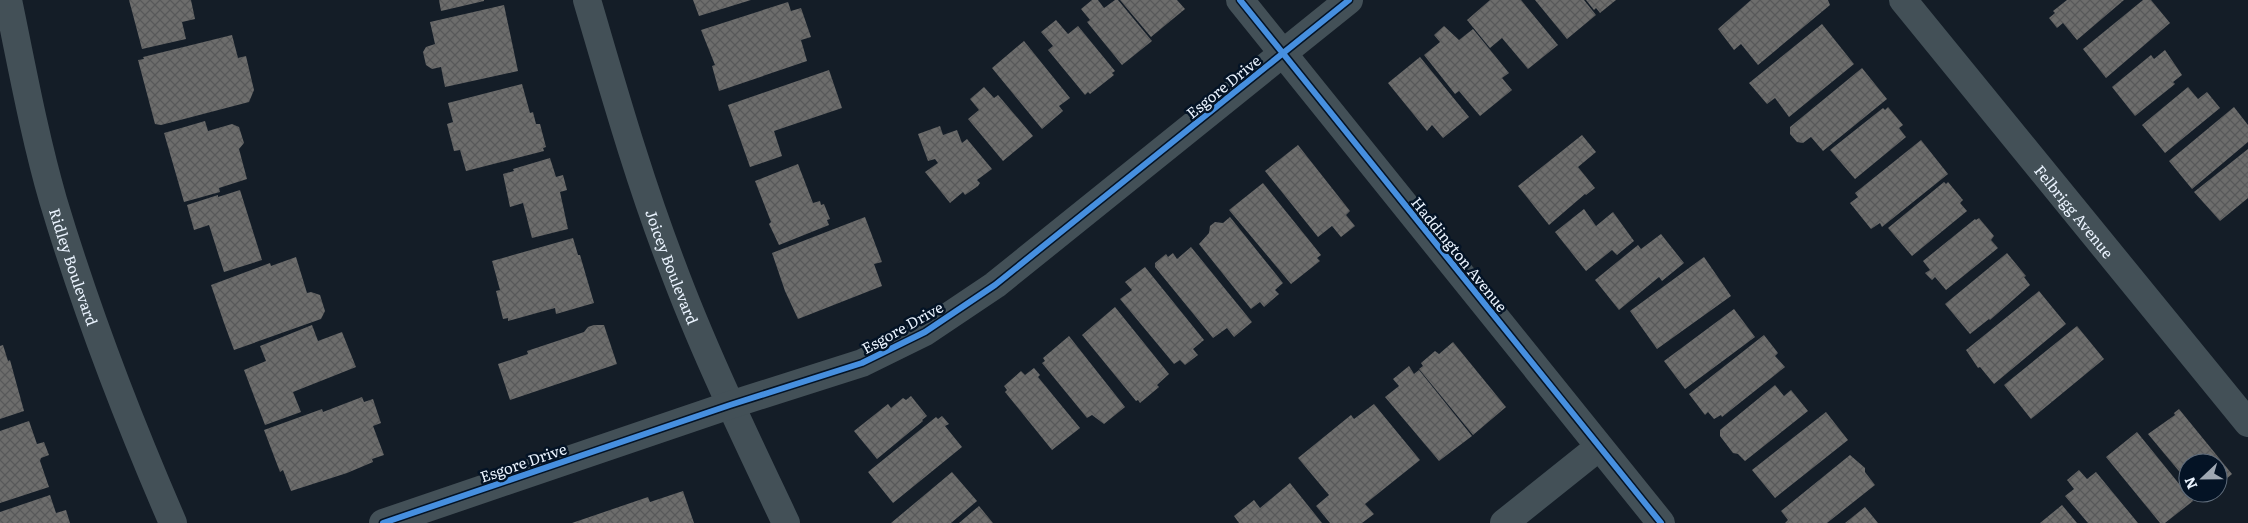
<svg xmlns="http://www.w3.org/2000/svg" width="2248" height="523" font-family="Literata,serif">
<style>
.building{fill:url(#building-cross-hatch)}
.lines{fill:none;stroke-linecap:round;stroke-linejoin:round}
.minor{stroke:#435057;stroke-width:28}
.cycleway-casing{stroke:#041325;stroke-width:9}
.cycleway{stroke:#468fdf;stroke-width:6}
.labels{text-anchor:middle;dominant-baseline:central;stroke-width:5;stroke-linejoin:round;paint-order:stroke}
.street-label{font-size:15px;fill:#eaf3fe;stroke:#041325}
</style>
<defs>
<pattern id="building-cross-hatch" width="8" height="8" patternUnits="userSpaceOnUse" patternTransform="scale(1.25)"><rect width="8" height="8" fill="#6d6d6c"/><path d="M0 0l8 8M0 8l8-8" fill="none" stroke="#58595a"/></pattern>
</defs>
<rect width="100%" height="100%" fill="#141d27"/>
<!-- building -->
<path class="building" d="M 129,0 L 191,0 L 195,19 L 182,22 L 186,39 L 142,49 Z
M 439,0 L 484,0 L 484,1 L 441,11 Z
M 693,0 L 751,0 L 699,16 Z
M 1092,0 L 1098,0 L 1104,8 L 1115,0 L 1118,0 L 1152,41 L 1122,65 L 1087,22 L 1090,20 L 1081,9 Z
M 1120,0 L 1177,0 L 1185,9 L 1151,37 Z
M 1490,0 L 1521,0 L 1558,45 L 1528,69 L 1502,38 L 1490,48 L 1467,20 Z
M 1535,0 L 1584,0 L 1596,15 L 1567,39 Z
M 1586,0 L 1616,0 L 1600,13 L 1596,8 L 1594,10 Z
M 1751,0 L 1828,0 L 1830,5 L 1758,65 L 1741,44 L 1734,50 L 1718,29 Z
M 2067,0 L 2124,0 L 2077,40 L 2063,23 L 2057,28 L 2049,18 L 2055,13 L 2053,11 Z
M 2143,0 L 2151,0 L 2170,23 L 2106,78 L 2083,49 Z
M 788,2 L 791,11 L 801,8 L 811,37 L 801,40 L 807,61 L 719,91 L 712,66 L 715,65 L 701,30 Z
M 504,5 L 518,71 L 445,87 L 441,67 L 432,69 L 426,65 L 423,52 L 426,47 L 435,44 L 430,22 Z
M 1056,20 L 1068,34 L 1078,26 L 1115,71 L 1112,73 L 1114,75 L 1090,94 L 1088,92 L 1085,95 L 1048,50 L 1053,46 L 1041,32 Z
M 1822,24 L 1854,64 L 1789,117 L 1775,98 L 1767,104 L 1749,83 Z
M 1444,26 L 1459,40 L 1473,29 L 1509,73 L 1502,78 L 1512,90 L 1480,116 L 1459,91 L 1455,94 L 1424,55 L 1440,42 L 1434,35 Z
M 232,35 L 238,58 L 246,56 L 254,90 L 249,102 L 161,125 L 155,124 L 138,60 L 144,59 L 143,57 Z
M 1024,41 L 1070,98 L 1059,106 L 1063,111 L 1042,129 L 992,68 Z
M 2165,50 L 2182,75 L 2173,82 L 2175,84 L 2135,116 L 2112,87 L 2151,55 L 2154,59 Z
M 1420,57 L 1469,117 L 1443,138 L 1432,125 L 1427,131 L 1388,83 Z
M 1862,68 L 1887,99 L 1823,151 L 1811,137 L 1803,143 L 1797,142 L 1790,134 L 1790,127 Z
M 829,70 L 842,108 L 774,131 L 782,156 L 750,167 L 728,105 Z
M 522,84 L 530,113 L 533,112 L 536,124 L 540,124 L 546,147 L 543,148 L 544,151 L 466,171 L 460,150 L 454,151 L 447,124 L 453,122 L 448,103 Z
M 984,87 L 994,98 L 998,95 L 1033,136 L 1003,161 L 968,119 L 979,110 L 970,99 Z
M 2188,87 L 2198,99 L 2207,92 L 2220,108 L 2165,153 L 2142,125 Z
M 1888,107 L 1903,125 L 1899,128 L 1906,137 L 1855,179 L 1830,150 L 1883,108 L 1885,110 Z
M 2234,107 L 2248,125 L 2248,142 L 2192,189 L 2169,161 Z
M 205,121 L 208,131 L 232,124 L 239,127 L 244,143 L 239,149 L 247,179 L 219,188 L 220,192 L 184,202 L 164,133 Z
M 940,126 L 943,135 L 957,130 L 962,143 L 967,139 L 992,169 L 977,180 L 980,183 L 978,186 L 965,195 L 963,192 L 950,203 L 925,172 L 938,163 L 935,159 L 928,161 L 918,134 Z
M 1582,135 L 1596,152 L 1578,167 L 1595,188 L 1586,195 L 1585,194 L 1549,225 L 1518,186 Z
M 1921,140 L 1948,174 L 1882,227 L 1880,223 L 1871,229 L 1850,203 L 1858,197 L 1855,193 Z
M 1298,145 L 1350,211 L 1346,215 L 1355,226 L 1341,237 L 1332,226 L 1318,237 L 1265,171 Z
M 2248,149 L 2248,198 L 2220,221 L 2194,192 Z
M 550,158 L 556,177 L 563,175 L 567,190 L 560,192 L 568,229 L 532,238 L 523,203 L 510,207 L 503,174 L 514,171 L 513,169 Z
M 798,164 L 813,203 L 820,201 L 821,205 L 824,204 L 830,219 L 827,220 L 829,225 L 779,245 L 769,224 L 771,222 L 755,181 Z
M 1944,182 L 1946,184 L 1948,182 L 1963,200 L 1960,203 L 1967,211 L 1912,256 L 1888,228 Z
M 1263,183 L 1321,255 L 1317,258 L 1320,261 L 1291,284 L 1229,210 Z
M 240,190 L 262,260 L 224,272 L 209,225 L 194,230 L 187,205 L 218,195 L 218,197 Z
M 1584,209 L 1596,226 L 1613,212 L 1634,241 L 1617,255 L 1612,250 L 1586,271 L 1555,232 Z
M 865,217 L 882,262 L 874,264 L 882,286 L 798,319 L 785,291 L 772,253 Z
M 1230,217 L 1283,283 L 1275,290 L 1279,294 L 1264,307 L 1260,302 L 1251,309 L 1199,244 L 1209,233 L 1210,226 L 1215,222 L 1223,223 Z
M 1979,218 L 1994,236 L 1991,240 L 1998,248 L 1946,290 L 1935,277 L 1932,280 L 1925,273 L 1930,270 L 1923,261 L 1975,219 L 1976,220 Z
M 1661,234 L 1684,263 L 1662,281 L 1659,277 L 1619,310 L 1595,280 L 1638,245 L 1641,249 Z
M 573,238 L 578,255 L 580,255 L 594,303 L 556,314 L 555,308 L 508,321 L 508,318 L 503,319 L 496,291 L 500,290 L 492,261 Z
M 1191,247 L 1252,322 L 1234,337 L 1227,328 L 1213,338 L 1155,267 L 1155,263 L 1166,254 L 1168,257 L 1173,253 L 1177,259 Z
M 2007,253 L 2026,276 L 2024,277 L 2030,285 L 1990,320 L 1989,319 L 1970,334 L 1945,304 Z
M 296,257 L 307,293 L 311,292 L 320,295 L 325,311 L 321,319 L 234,350 L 224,323 L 228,321 L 224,323 L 211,285 L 270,263 L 271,266 Z
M 1704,257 L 1731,296 L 1657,349 L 1630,311 Z
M 1145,267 L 1204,340 L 1193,349 L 1198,355 L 1185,365 L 1180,360 L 1174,364 L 1120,299 L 1132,290 L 1125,282 Z
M 2039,291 L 2066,324 L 1994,384 L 1980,367 L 1978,368 L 1966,350 Z
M 1115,307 L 1169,374 L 1157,385 L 1159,387 L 1140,403 L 1138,400 L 1136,401 L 1082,335 Z
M 1734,309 L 1755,337 L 1685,389 L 1664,361 Z
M 312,325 L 318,341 L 342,332 L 356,367 L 293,392 L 301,412 L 265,425 L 244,370 L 266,361 L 260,346 Z
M 594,325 L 604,325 L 617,364 L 510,400 L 498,364 L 528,354 L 527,351 L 584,332 L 588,327 Z
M 2077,326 L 2104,359 L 2031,419 L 2004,385 Z
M 1764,335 L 1778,353 L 1775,356 L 1785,367 L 1722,417 L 1721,415 L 1714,419 L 1708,412 L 1705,415 L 1689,394 Z
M 1069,336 L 1125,407 L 1104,424 L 1092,415 L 1087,418 L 1042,363 L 1045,361 L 1043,358 Z
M 1453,342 L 1506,407 L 1473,435 L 1419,369 L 1423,366 L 1421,363 L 1435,351 L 1439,354 Z
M 3,345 L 8,361 L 10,360 L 24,411 L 0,419 L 0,346 Z
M 1409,366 L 1414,374 L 1419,370 L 1472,436 L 1439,461 L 1385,397 L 1399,386 L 1393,379 Z
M 1034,368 L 1040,375 L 1038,377 L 1080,428 L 1052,450 L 1005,392 L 1007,390 L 1004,386 L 1021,371 L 1025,375 Z
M 1775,385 L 1784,396 L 1791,390 L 1808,411 L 1745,461 L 1738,454 L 1733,453 L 1720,436 L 1720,430 Z
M 911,396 L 927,416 L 922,420 L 923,421 L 877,459 L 854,431 L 888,404 L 891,408 L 903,398 L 906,400 Z
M 362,397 L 364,402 L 373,399 L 381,423 L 373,426 L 384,455 L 372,459 L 373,462 L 347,473 L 291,491 L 283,470 L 280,472 L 264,430 L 322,409 L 323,412 Z
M 1374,404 L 1420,460 L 1365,504 L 1374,514 L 1362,523 L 1330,523 L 1316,506 L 1329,495 L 1298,458 L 1351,415 L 1354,419 Z
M 2179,409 L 2232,474 L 2218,486 L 2218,463 L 2188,463 L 2188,482 L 2148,434 L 2175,415 L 2174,413 Z
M 1826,412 L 1848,440 L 1775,498 L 1752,470 Z
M 942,416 L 949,424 L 945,426 L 962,447 L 893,503 L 868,472 L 936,417 L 938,419 Z
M 29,421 L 37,444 L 44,442 L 49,455 L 41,458 L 40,461 L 49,487 L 0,503 L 0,431 Z
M 2137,432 L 2193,501 L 2165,523 L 2160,523 L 2106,457 Z
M 1850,455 L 1865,468 L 1865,472 L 1875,485 L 1827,523 L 1785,523 L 1788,520 L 1781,511 Z
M 2079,470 L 2087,479 L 2096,472 L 2138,523 L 2088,523 L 2065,496 L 2074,489 L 2067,480 Z
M 952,472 L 977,501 L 951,523 L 891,523 Z
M 1290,483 L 1322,523 L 1239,523 L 1234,516 L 1254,500 L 1260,508 Z
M 683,491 L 694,523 L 572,523 L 648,497 L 650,502 Z
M 2197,493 L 2209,493 L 2202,499 Z
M 50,495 L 56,513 L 66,510 L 70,523 L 0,523 L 0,512 Z
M 2062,505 L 2077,523 L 2040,523 Z
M 979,506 L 993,523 L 959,523 Z
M 1865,507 L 1878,523 L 1845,523 Z"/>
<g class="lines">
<!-- minor -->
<g class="minor">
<path id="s1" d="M 8,0 C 22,67 34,134 53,200 C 86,310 127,417 173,523"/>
<path id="s2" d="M 587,0 C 613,88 638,177 671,263 C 704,352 746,438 786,523"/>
<path d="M 1240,0 L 1661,523"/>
<path id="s3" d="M 1903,0 L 2248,423"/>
<path d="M 383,523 L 730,405 L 862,363 L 925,332 L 995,285 L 1349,0"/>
<path d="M 1504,523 L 1599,447"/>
</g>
<!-- cycleway casing -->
<g class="cycleway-casing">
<path id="cycleway" d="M 1240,0 L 1661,523
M 383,523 L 730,405 L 862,363 L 925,332 L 995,285 L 1349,0"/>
</g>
<!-- cycleway -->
<use href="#cycleway" class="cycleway"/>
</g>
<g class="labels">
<!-- street labels -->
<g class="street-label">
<text transform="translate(1223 86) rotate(-39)">Esgore Drive</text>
<text stroke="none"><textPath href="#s3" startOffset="272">Felbrigg Avenue</textPath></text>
<text transform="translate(1460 254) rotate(51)">Haddington Avenue</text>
<text stroke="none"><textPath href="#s1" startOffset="275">Ridley Boulevard</textPath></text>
<text stroke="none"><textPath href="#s2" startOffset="280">Joicey Boulevard</textPath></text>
<text transform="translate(902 327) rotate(-29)">Esgore Drive</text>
<text transform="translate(523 462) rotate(-19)">Esgore Drive</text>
</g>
</g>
<!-- north arrow -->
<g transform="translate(2203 478) rotate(248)"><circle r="24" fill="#041325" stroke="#606d7c"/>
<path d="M0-4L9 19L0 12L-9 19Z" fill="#9fa8b3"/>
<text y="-8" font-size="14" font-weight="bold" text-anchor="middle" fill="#eaf3fe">N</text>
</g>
</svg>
